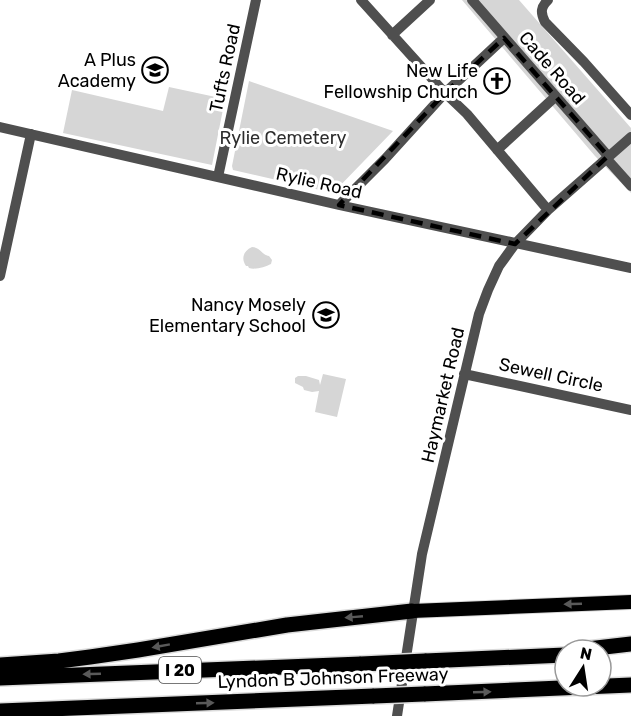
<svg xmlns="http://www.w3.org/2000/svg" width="631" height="716" font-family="Rubik,sans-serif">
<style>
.green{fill:#d6d6d6}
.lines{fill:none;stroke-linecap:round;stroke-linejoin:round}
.major-casing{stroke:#dbdbdb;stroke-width:16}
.highway-casing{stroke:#dbdbdb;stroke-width:18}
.minor{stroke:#4f4f4f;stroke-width:10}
.major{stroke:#000;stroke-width:14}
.highway{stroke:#000;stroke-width:15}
.highway-bridge-casing{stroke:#dbdbdb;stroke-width:18;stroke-linecap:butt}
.highway-bridge{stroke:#000;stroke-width:15}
.oneway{fill:#595959}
.marked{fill:none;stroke:#000;stroke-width:4.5;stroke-dasharray:12 8;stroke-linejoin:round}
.labels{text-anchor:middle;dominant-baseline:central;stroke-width:6;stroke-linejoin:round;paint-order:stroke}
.shield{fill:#fff;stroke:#4c4c4c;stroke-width:1.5}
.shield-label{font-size:16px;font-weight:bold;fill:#000}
.poi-label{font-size:18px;fill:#000;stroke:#fff;text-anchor:end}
.street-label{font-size:18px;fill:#000;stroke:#fff}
.park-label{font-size:18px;fill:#2d2d2d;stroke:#fff}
</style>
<rect width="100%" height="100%" fill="#fff"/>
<!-- green -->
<path class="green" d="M 462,0 L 519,0 L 631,128 L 631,193 L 595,156 Z
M 249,81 L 393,131 L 333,193 L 233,170 L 232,166 Z
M 169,87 L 225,99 L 212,165 L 63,133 L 72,90 L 163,111 Z
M 252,247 C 260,247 262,255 269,256 L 272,260 L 271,264 C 265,267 255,270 249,268 L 248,266 L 246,266 C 241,259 243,251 252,247 Z
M 323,374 L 346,379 L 337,417 L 315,412 L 319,391 L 312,392 L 304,390 L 303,387 L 295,383 L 295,378 L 298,376 L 306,376 L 319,380 L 320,385 Z"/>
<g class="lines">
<!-- major casing -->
<g class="major-casing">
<path id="major" d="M 412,611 L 631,602"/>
</g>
<!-- highway casing -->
<g class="highway-casing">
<path id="highway" d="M 579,650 L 631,644
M 425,661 L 565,655
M 0,665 L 59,661 L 90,657 L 138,650 L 287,625 L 412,611
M 0,678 L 361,664
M 424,694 L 631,685
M 0,711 L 374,696"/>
</g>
<!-- minor -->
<path class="minor" d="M 361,0 L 445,93 L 467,114 L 548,210
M 472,0 L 608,156
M 548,0 C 541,7 540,12 545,22 L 584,62 L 631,115
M 392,35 L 430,0
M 0,127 L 339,205 L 631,268
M 497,150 L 555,97
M 606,158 L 631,186
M 218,177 L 256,0
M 339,205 L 385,159 L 445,93 L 504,38
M 0,276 L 31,134
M 464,374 L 631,410
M 397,716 L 422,554 L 479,314 L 488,290 L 499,266 L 515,244 L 548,210 L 631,137"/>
<!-- major -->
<use href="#major" class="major"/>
<!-- highway -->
<use href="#highway" class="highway"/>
<!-- highway-bridge casing -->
<g class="highway-bridge-casing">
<path id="highway-bridge" d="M 361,664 L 425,661
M 374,696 L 424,694"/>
</g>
<!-- highway-bridge -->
<use href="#highway-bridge" class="highway-bridge"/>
</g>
<!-- one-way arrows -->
<defs><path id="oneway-solid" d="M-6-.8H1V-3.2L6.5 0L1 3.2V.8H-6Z" transform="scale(1.5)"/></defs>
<g class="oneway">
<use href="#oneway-solid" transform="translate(573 604) rotate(178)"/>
<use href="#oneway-solid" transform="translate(354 617) rotate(175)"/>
<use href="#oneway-solid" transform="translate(161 646) rotate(170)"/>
<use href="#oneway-solid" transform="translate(92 674) rotate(178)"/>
<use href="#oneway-solid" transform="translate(482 692) rotate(-2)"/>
<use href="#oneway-solid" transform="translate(205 703) rotate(-2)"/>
</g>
<!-- marked area -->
<path class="marked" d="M 504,38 L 608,156 L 515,244 L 339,205 L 445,93 Z"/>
<!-- icons -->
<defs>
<g id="school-ring" transform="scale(1.35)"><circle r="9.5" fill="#fff" stroke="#000" stroke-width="1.5"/><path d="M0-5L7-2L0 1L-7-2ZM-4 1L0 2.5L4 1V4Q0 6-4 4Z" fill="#000"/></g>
<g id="church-ring" transform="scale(1.35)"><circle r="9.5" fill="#fff" stroke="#000" stroke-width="1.5"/><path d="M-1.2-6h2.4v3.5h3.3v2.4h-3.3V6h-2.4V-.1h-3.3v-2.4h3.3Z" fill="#000"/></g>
</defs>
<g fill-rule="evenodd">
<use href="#school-ring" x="155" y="70"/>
<use href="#church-ring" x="497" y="81"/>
<use href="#school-ring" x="326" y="315"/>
</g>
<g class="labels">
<!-- shield labels -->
<rect class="shield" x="159" y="657" width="42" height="26" rx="4.5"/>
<g class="shield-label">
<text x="180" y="670">I 20</text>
</g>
<!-- poi labels -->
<g class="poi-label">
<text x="136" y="60">A Plus<tspan x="136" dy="21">Academy</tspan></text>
<text x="478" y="71">New Life<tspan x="478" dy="21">Fellowship Church</tspan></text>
<text x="306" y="305">Nancy Mosely<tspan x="306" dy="21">Elementary School</tspan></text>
</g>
<!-- street labels -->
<g class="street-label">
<text transform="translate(225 68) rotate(-78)">Tufts Road</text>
<text transform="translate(552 68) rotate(49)">Cade Road</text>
<text transform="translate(319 183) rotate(13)">Rylie Road</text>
<text transform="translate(551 375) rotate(12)">Sewell Circle</text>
<text transform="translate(443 395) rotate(-77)">Haymarket Road</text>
<text transform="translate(333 678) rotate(-2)">Lyndon B Johnson Freeway</text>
</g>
<!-- park labels -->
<g class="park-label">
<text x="283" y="138">Rylie Cemetery</text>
</g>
</g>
<!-- north arrow -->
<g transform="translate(583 668) rotate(12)"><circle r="28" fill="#ffffff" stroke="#999999" stroke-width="1.5"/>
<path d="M0-4.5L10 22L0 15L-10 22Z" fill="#000000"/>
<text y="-9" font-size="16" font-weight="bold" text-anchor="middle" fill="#000000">N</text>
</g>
</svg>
